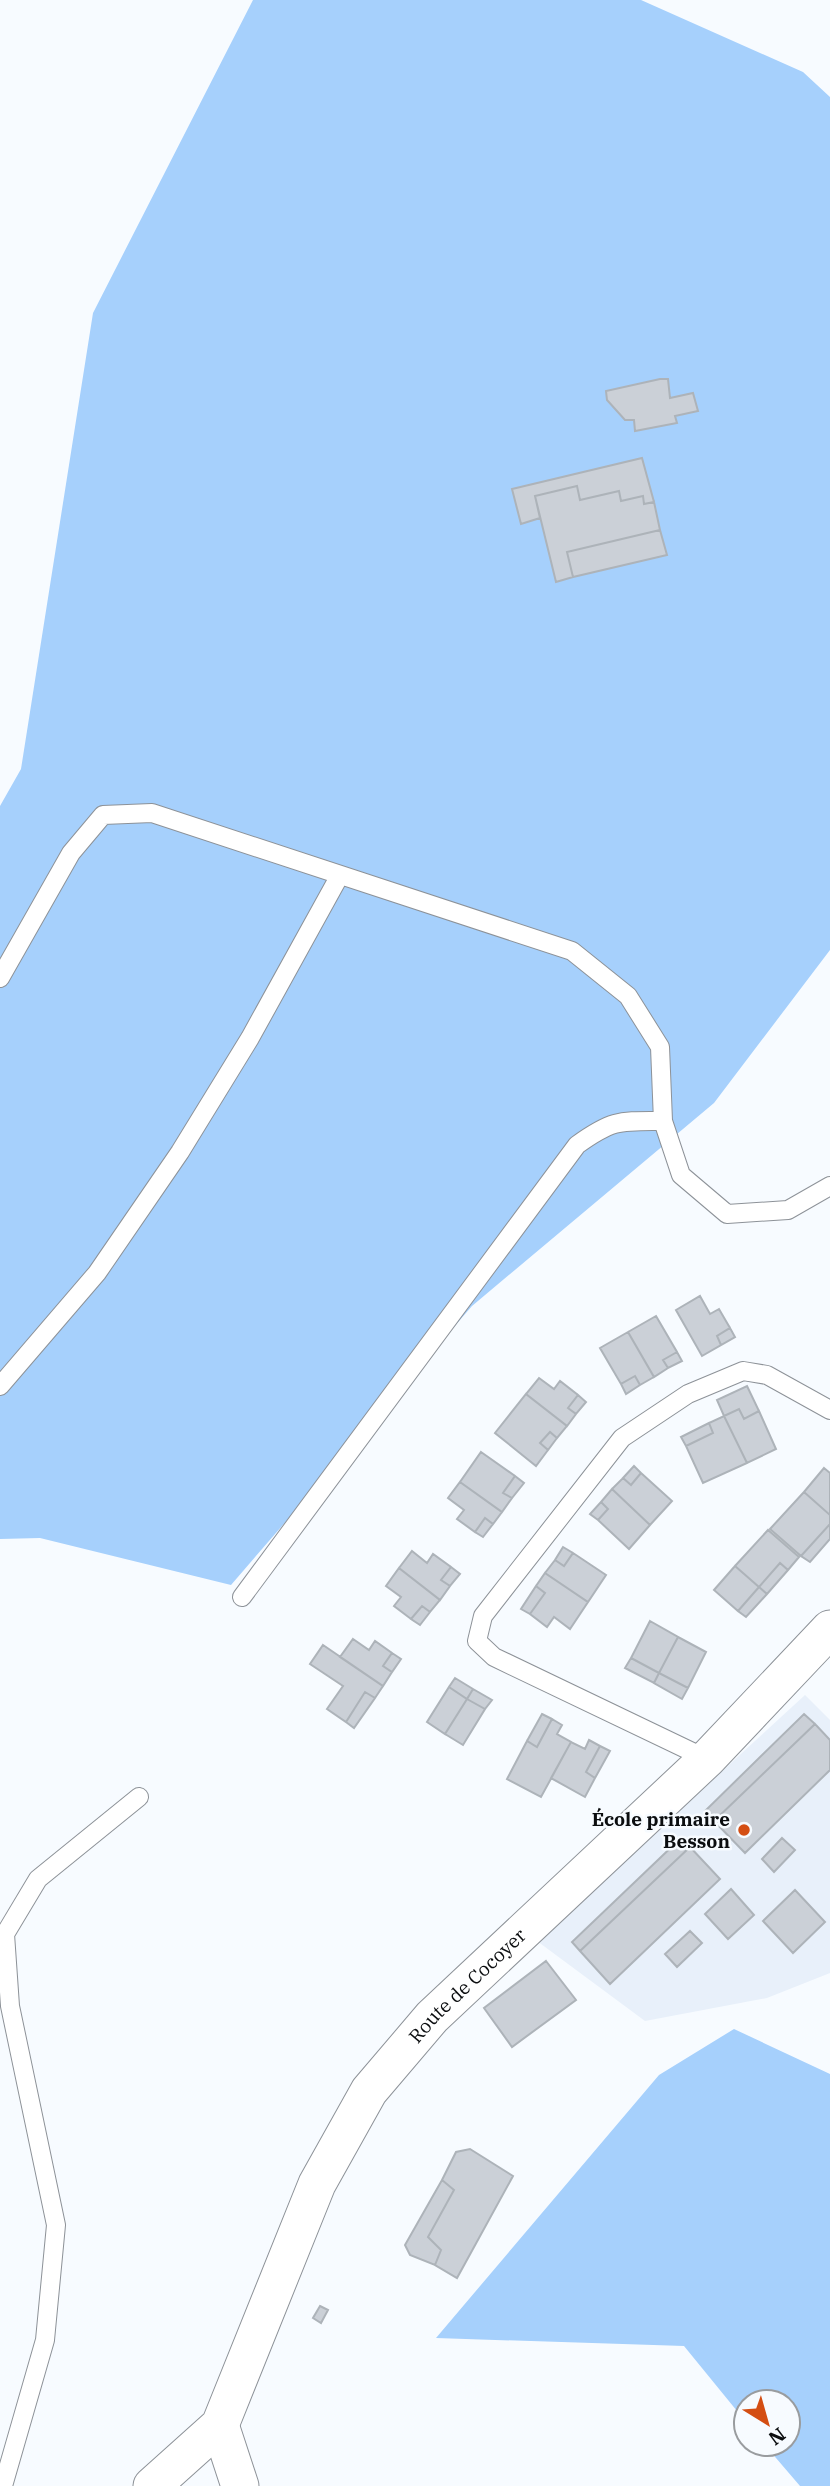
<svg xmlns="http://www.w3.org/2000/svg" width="830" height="2486" font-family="'IBM Plex Serif',serif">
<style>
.built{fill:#e8f0fa}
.green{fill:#a6d0fc}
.building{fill:#cbd0d7;stroke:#adb3b9;stroke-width:2}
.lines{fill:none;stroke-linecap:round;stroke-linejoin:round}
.lane-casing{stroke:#8d9298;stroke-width:20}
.street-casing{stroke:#8d9298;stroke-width:39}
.lane{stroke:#fff;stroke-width:18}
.street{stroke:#fff;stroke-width:37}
.poi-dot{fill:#d44e13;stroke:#f7fbff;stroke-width:2.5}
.labels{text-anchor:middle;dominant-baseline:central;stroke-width:5;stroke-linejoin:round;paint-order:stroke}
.poi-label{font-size:19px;font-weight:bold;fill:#0b0d0f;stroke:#f7fbff;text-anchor:end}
.street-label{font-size:19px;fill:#0b0d0f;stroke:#f7fbff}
</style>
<rect width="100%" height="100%" fill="#f7fbff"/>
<!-- built -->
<path class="built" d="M 805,1695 L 830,1720 L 830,1973 L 767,1998 L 645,2021 L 537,1941 Z"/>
<!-- green -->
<path class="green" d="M 253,0 L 641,0 L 803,72 L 830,97 L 830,950 L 714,1103 L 472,1306 L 231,1585 L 40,1538 L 0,1539 L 0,806 L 21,769 L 93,313 Z
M 734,2029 L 830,2074 L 830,2486 L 800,2486 L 764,2444 L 788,2444 L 788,2402 L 746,2402 L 746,2422 L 684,2346 L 436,2338 L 659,2075 Z"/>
<!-- building -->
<path class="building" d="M 660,379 L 668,379 L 670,398 L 693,393 L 698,411 L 675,416 L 677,423 L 635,431 L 634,420 L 625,420 L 607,400 L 606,391 Z
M 642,458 L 654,502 L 644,504 L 643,496 L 621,501 L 619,491 L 580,500 L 577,486 L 535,496 L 540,518 L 521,524 L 512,489 Z
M 577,486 L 580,500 L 619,491 L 621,501 L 643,496 L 644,504 L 654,502 L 660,530 L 567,552 L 573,577 L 556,582 L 535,496 Z
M 660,530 L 667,555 L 573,577 L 567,552 Z
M 700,1296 L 710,1314 L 719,1309 L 730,1328 L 717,1336 L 721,1345 L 702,1356 L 676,1310 Z
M 656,1316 L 677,1352 L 663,1360 L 668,1368 L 654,1377 L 628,1332 Z
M 730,1328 L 735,1337 L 721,1345 L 717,1336 Z
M 628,1332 L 654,1377 L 640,1385 L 635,1376 L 621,1384 L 600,1348 Z
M 677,1352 L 682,1361 L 668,1368 L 663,1360 Z
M 635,1376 L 640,1385 L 626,1394 L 621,1384 Z
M 539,1378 L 554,1389 L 560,1381 L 578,1395 L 568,1408 L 576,1414 L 567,1426 L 526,1394 Z
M 747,1386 L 759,1411 L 744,1419 L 739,1409 L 724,1416 L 717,1400 Z
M 526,1394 L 567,1426 L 557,1438 L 550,1432 L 540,1443 L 548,1450 L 536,1466 L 495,1433 Z
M 578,1395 L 586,1402 L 576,1414 L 568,1408 Z
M 739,1409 L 744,1419 L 759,1411 L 776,1449 L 747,1463 L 724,1416 Z
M 724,1416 L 747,1463 L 703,1483 L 686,1446 L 713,1433 L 709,1423 Z
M 709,1423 L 713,1433 L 686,1446 L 681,1437 Z
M 550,1432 L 557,1438 L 548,1450 L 540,1443 Z
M 481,1452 L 515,1476 L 503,1493 L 512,1498 L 502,1512 L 460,1482 Z
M 634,1466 L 641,1473 L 631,1485 L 623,1478 Z
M 824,1468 L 830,1473 L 830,1515 L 804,1492 Z
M 641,1473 L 672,1501 L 650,1525 L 612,1489 L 623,1478 L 631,1485 Z
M 515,1476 L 524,1483 L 512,1498 L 503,1493 Z
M 460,1482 L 502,1512 L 493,1524 L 485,1518 L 475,1532 L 457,1519 L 464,1510 L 448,1498 Z
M 612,1489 L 650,1525 L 629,1549 L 598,1520 L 608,1509 L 601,1502 Z
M 804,1492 L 830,1515 L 830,1524 L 801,1556 L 770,1529 Z
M 601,1502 L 608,1509 L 598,1520 L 590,1514 Z
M 485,1518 L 493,1524 L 483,1537 L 475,1532 Z
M 830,1524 L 830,1539 L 810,1562 L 801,1556 Z
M 768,1530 L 799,1557 L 788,1570 L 780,1563 L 759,1587 L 735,1566 Z
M 563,1547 L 573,1553 L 564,1566 L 555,1560 Z
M 412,1551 L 427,1563 L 433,1554 L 451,1567 L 441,1580 L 450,1586 L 440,1600 L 399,1568 Z
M 573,1553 L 606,1575 L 588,1602 L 545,1573 L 555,1560 L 564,1566 Z
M 780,1563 L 788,1570 L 767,1594 L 759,1587 Z
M 735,1566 L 759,1587 L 738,1611 L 714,1590 Z
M 451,1567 L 460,1574 L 450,1586 L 441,1580 Z
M 399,1568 L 440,1600 L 430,1612 L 422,1606 L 411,1619 L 394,1606 L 401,1597 L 386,1586 Z
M 545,1573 L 588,1602 L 570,1629 L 554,1617 L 547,1627 L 530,1614 L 545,1593 L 536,1586 Z
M 536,1586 L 545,1593 L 530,1614 L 521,1609 Z
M 759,1587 L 767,1594 L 746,1617 L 738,1611 Z
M 422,1606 L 430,1612 L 420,1625 L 411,1619 Z
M 650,1621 L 678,1637 L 659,1673 L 631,1658 Z
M 678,1637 L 706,1652 L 688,1688 L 659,1673 Z
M 353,1639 L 369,1650 L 375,1641 L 392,1653 L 383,1666 L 392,1672 L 383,1686 L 340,1657 Z
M 323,1645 L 383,1686 L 375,1698 L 365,1692 L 346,1722 L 327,1709 L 343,1686 L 310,1664 Z
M 392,1653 L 401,1659 L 392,1672 L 383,1666 Z
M 631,1658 L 659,1673 L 654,1683 L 625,1668 Z
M 659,1673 L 688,1688 L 682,1699 L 654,1683 Z
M 455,1678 L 473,1689 L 467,1699 L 449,1687 Z
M 449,1687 L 467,1699 L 445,1734 L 427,1722 Z
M 473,1689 L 492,1700 L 485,1709 L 467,1699 Z
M 365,1692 L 375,1698 L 354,1728 L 346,1722 Z
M 467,1699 L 485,1709 L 463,1745 L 445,1734 Z
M 542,1714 L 552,1719 L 537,1747 L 527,1741 Z
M 804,1714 L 815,1724 L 714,1821 L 705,1811 Z
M 552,1719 L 562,1725 L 557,1734 L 571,1742 L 541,1797 L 507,1779 L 527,1741 L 537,1747 Z
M 815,1724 L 830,1740 L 830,1770 L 745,1853 L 714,1821 Z
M 589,1740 L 600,1746 L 586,1772 L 595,1778 L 585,1797 L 551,1778 L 571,1742 L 585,1749 Z
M 600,1746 L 610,1751 L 595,1778 L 586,1772 Z
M 681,1838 L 690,1847 L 580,1951 L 572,1942 Z
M 782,1838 L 795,1850 L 774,1872 L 762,1859 Z
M 690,1847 L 720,1879 L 610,1984 L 580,1951 Z
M 731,1889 L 754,1915 L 728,1939 L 705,1914 Z
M 795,1890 L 825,1922 L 793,1953 L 763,1921 Z
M 690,1931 L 702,1943 L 677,1967 L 665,1954 Z
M 546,1961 L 576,2000 L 512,2047 L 484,2008 Z
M 470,2149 L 513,2176 L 457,2278 L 435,2265 L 441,2250 L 428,2237 L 454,2190 L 442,2180 L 456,2152 Z
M 442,2180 L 454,2190 L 428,2237 L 441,2250 L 435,2265 L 410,2255 L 405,2245 Z
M 320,2306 L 328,2310 L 321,2323 L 313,2318 Z"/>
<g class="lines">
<!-- lane casing -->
<g class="lane-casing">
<path id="lane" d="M 0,978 L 71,853 L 103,815 L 152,813 L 572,951 L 628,996 L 660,1047 L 663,1121 C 620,1121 613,1119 577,1145 L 242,1597
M 663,1121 L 681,1175 L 727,1214 L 788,1210 L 830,1186
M 0,1386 L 97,1273 L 180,1152 L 250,1038 L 340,875
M 707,1759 L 494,1657 L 477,1641 L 483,1616 L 622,1438 L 688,1394 L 743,1371 L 767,1375 L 830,1410
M 3,2486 L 45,2340 L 56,2225 L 10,2006 L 5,1934 L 38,1879 L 139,1797"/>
</g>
<!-- street casing -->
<g class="street-casing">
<g id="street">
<path d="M 220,2425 L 240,2486"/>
<path id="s1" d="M 152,2486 L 220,2425 L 317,2184 L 369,2091 L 432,2017 L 707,1759 L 830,1629"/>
</g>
</g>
<!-- lane -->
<use href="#lane" class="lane"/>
<!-- street -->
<use href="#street" class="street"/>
</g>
<!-- markers -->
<circle class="poi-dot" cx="744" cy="1830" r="7"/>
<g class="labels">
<!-- poi labels -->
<g class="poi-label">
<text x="730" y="1819">École primaire<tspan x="730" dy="22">Besson</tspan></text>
</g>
<!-- street labels -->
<g class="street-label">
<text stroke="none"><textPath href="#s1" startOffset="602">Route de Cocoyer</textPath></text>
</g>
</g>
<!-- north arrow -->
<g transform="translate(767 2423) rotate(143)"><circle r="33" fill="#f7fbff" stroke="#999c9f" stroke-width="2"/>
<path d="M0-5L12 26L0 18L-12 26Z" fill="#d44e13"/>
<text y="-10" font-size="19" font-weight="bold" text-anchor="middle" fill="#0b0d0f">N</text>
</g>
</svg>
